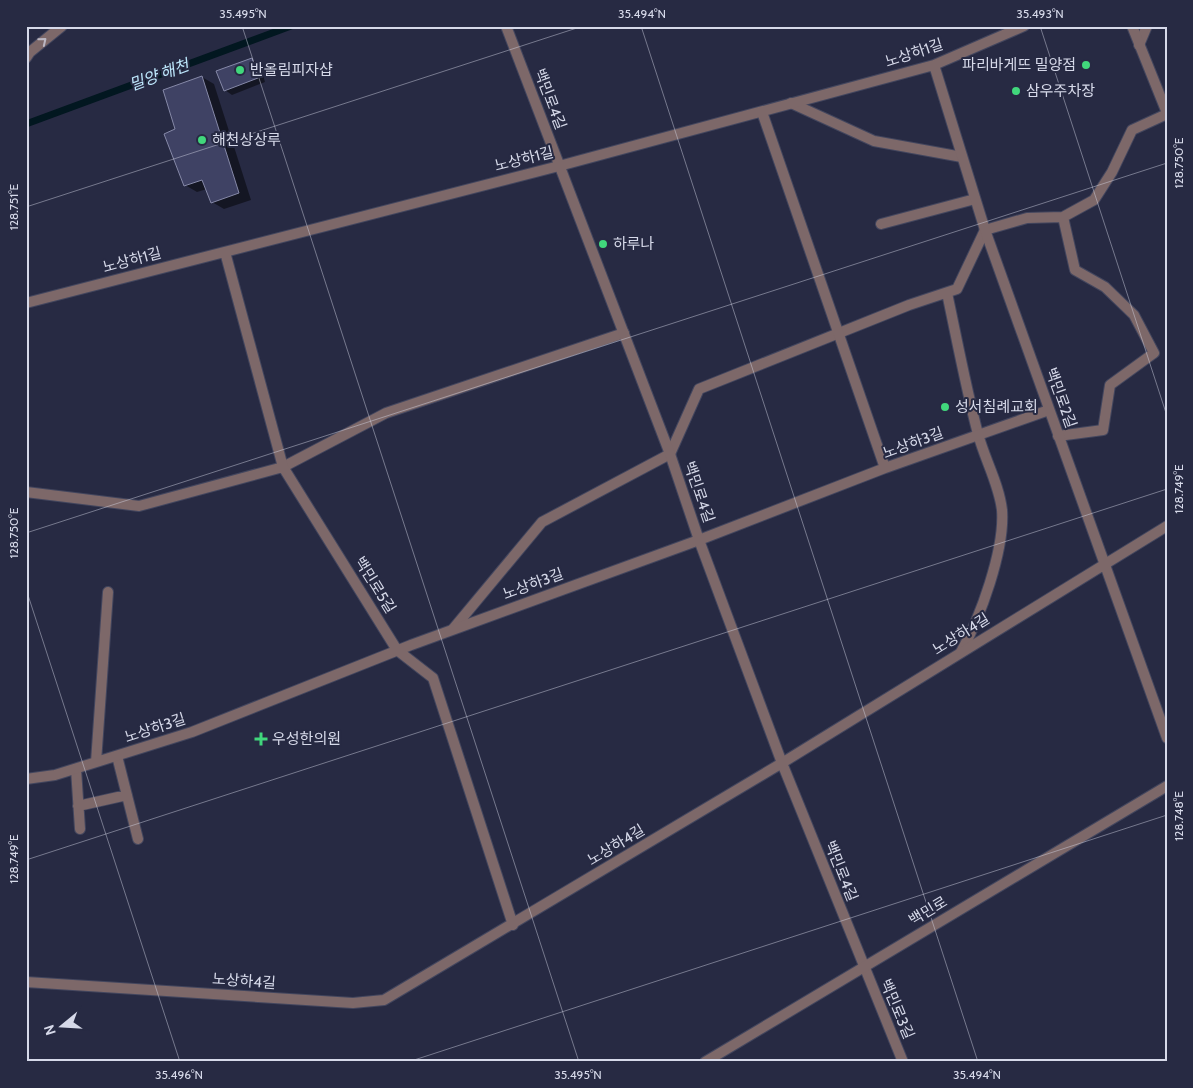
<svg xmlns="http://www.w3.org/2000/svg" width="1193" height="1088" font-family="Cabin,'Noto Sans KR',sans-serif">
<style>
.shadow{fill:#0007}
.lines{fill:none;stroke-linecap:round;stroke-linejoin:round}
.stream{stroke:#021720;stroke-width:7}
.building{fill:#3f4264;stroke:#8689a8}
.service-casing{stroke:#43465e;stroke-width:12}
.minor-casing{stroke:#43465e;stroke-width:12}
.tertiary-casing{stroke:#43465e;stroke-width:12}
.service{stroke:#7d6869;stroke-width:10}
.minor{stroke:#7d6869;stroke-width:10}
.tertiary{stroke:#7d6869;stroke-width:10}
.oneway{stroke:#bbb7c3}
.ticks{fill:none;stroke:#d6d9e9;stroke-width:1;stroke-opacity:0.45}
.poi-dot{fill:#41d77c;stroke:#272a43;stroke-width:2}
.labels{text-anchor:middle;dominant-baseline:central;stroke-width:4;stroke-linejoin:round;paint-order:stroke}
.street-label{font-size:15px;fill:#d6d9e9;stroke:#272a43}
.poi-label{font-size:15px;fill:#d6d9e9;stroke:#272a43;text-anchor:start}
.water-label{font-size:16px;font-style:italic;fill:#bee8fd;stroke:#272a43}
.neatline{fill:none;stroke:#d6d9e9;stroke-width:2}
.ticks-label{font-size:12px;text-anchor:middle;fill:#d6d9e9}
</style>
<rect width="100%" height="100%" fill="#272a43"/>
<!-- shadow -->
<path class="shadow" d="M 252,60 L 260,64 L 265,82 L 232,95 L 225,90 Z
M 202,77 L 214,84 L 251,200 L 224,209 L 212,202 L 207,189 L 197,192 L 185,185 L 177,129 L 164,91 Z"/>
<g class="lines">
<!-- stream -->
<path class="stream" d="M 26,124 L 291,26"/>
</g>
<!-- building -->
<path class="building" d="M 252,58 L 258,78 L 224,91 L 216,71 Z
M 202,76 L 239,193 L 211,203 L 202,180 L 184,186 L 164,134 L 175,129 L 163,90 Z"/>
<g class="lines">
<!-- service casing -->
<g class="service-casing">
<path id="service" d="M 791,103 L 874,141 L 962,157
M 881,224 L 975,199
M 947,293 C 957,340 966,388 978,434 C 985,460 999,484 1002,510 C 1005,550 980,618 961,652
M 1058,436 L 1103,430 L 1110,385 L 1154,353 L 1134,315 L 1105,287 L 1075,270 L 1063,217
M 283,467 L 386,413 L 624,333
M 453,629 L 542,522 L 670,454 L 699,389 L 909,305 L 957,289 L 985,230 L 1027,218 L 1063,217 L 1094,200 L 1112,172 L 1132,130 L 1167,114
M 117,756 L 138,839
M 76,769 L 80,829
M 78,806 L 127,795"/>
</g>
<!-- minor casing -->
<g class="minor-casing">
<path id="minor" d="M 506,26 L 670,454 L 699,540 L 782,763 L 903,1062
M 1139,45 L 1147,26
M 934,65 L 985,230 L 1167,738
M 762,112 L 885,468
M 225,252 L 283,467 L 397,650 L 433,678 L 513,925
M 26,303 L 559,166 L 934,65 L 1024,26
M 26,492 L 139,506 L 283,467
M 96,762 L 108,592
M 26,779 L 55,775 L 192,732 L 411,645 L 699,540 L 885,468 L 1049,410
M 26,982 L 353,1003 L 384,1000 L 782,763 L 1167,526"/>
</g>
<!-- tertiary casing -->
<g class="tertiary-casing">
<path id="tertiary" d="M 1132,26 L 1167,113
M 26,58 L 30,52 L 62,26
M 705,1062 L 1167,786"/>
</g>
<!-- service -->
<use href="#service" class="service"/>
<!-- minor -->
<use href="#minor" class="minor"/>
<!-- tertiary -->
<use href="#tertiary" class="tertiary"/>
</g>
<!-- one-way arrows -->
<defs><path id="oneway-chevron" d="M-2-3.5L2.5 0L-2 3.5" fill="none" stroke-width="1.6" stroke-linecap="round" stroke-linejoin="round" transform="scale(1.25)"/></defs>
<use class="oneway" href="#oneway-chevron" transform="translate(43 41) rotate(-39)"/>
<!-- ticks -->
<path class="ticks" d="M 242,26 L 579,1062M 641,26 L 978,1062M 1040,26 L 1167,416M 26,207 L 583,26M 26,533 L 1167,163M 26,589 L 180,1062M 26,860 L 1167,489M 408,1062 L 1167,815"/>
<!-- markers -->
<g class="poi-dot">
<circle cx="1086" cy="65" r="5"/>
<circle cx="240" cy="70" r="5"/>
<circle cx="1016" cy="91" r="5"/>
<circle cx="202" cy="140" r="5"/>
<circle cx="603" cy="244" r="5"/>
<circle cx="945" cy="407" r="5"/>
<path d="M258.5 731.5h5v5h5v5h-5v5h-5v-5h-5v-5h5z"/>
</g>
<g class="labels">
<!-- street labels -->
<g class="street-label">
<text transform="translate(914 53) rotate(-18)">노상하1길</text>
<text transform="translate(550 99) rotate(69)">백민로4길</text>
<text transform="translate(524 159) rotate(-14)">노상하1길</text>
<text transform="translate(132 260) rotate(-15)">노상하1길</text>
<text transform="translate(1061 398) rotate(70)">백민로2길</text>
<text transform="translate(913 443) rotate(-20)">노상하3길</text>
<text transform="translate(699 492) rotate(71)">백민로4길</text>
<text transform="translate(533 584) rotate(-20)">노상하3길</text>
<text transform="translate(375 585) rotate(58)">백민로5길</text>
<text transform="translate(961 634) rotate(-32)">노상하4길</text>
<text transform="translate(155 728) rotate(-18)">노상하3길</text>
<text transform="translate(616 845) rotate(-31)">노상하4길</text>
<text transform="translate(841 871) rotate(68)">백민로4길</text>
<text transform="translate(928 911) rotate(-31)">백민로</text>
<text transform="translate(244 981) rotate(4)">노상하4길</text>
<text transform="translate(897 1009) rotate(67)">백민로3길</text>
</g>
<!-- poi labels -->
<g class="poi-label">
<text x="1076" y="65" text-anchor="end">파리바게뜨 밀양점</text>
<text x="250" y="70">반올림피자샵</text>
<text x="1026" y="91">삼우주차장</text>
<text x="212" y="140">해천상상루</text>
<text x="613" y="244">하루나</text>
<text x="955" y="407">성서침례교회</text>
<text x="272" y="739">우성한의원</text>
</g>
<!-- water labels -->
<g class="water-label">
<text transform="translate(159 75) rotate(-20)">밀양 해천</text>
</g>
</g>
<!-- border -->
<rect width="1193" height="1088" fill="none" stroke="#272a43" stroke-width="55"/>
<!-- north arrow -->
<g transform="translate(62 1026) rotate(252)" stroke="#272a43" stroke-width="4" paint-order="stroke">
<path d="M0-4L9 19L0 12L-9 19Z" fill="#d6d9e9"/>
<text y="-8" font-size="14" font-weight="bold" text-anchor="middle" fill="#d6d9e9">N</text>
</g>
<rect x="28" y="28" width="1138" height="1032" class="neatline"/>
<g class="ticks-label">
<text x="243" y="18">35.495°N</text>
<text x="642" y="18">35.494°N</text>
<text x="1040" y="18">35.493°N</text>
<text transform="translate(1179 163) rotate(-90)" y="4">128.750°E</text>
<text transform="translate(14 207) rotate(-90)" y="4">128.751°E</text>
<text transform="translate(1179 489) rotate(-90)" y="4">128.749°E</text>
<text transform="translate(14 533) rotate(-90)" y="4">128.750°E</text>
<text transform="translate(1179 816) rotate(-90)" y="4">128.748°E</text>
<text transform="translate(14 859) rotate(-90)" y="4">128.749°E</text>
<text x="179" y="1079">35.496°N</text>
<text x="578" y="1079">35.495°N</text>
<text x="977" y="1079">35.494°N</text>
</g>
</svg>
